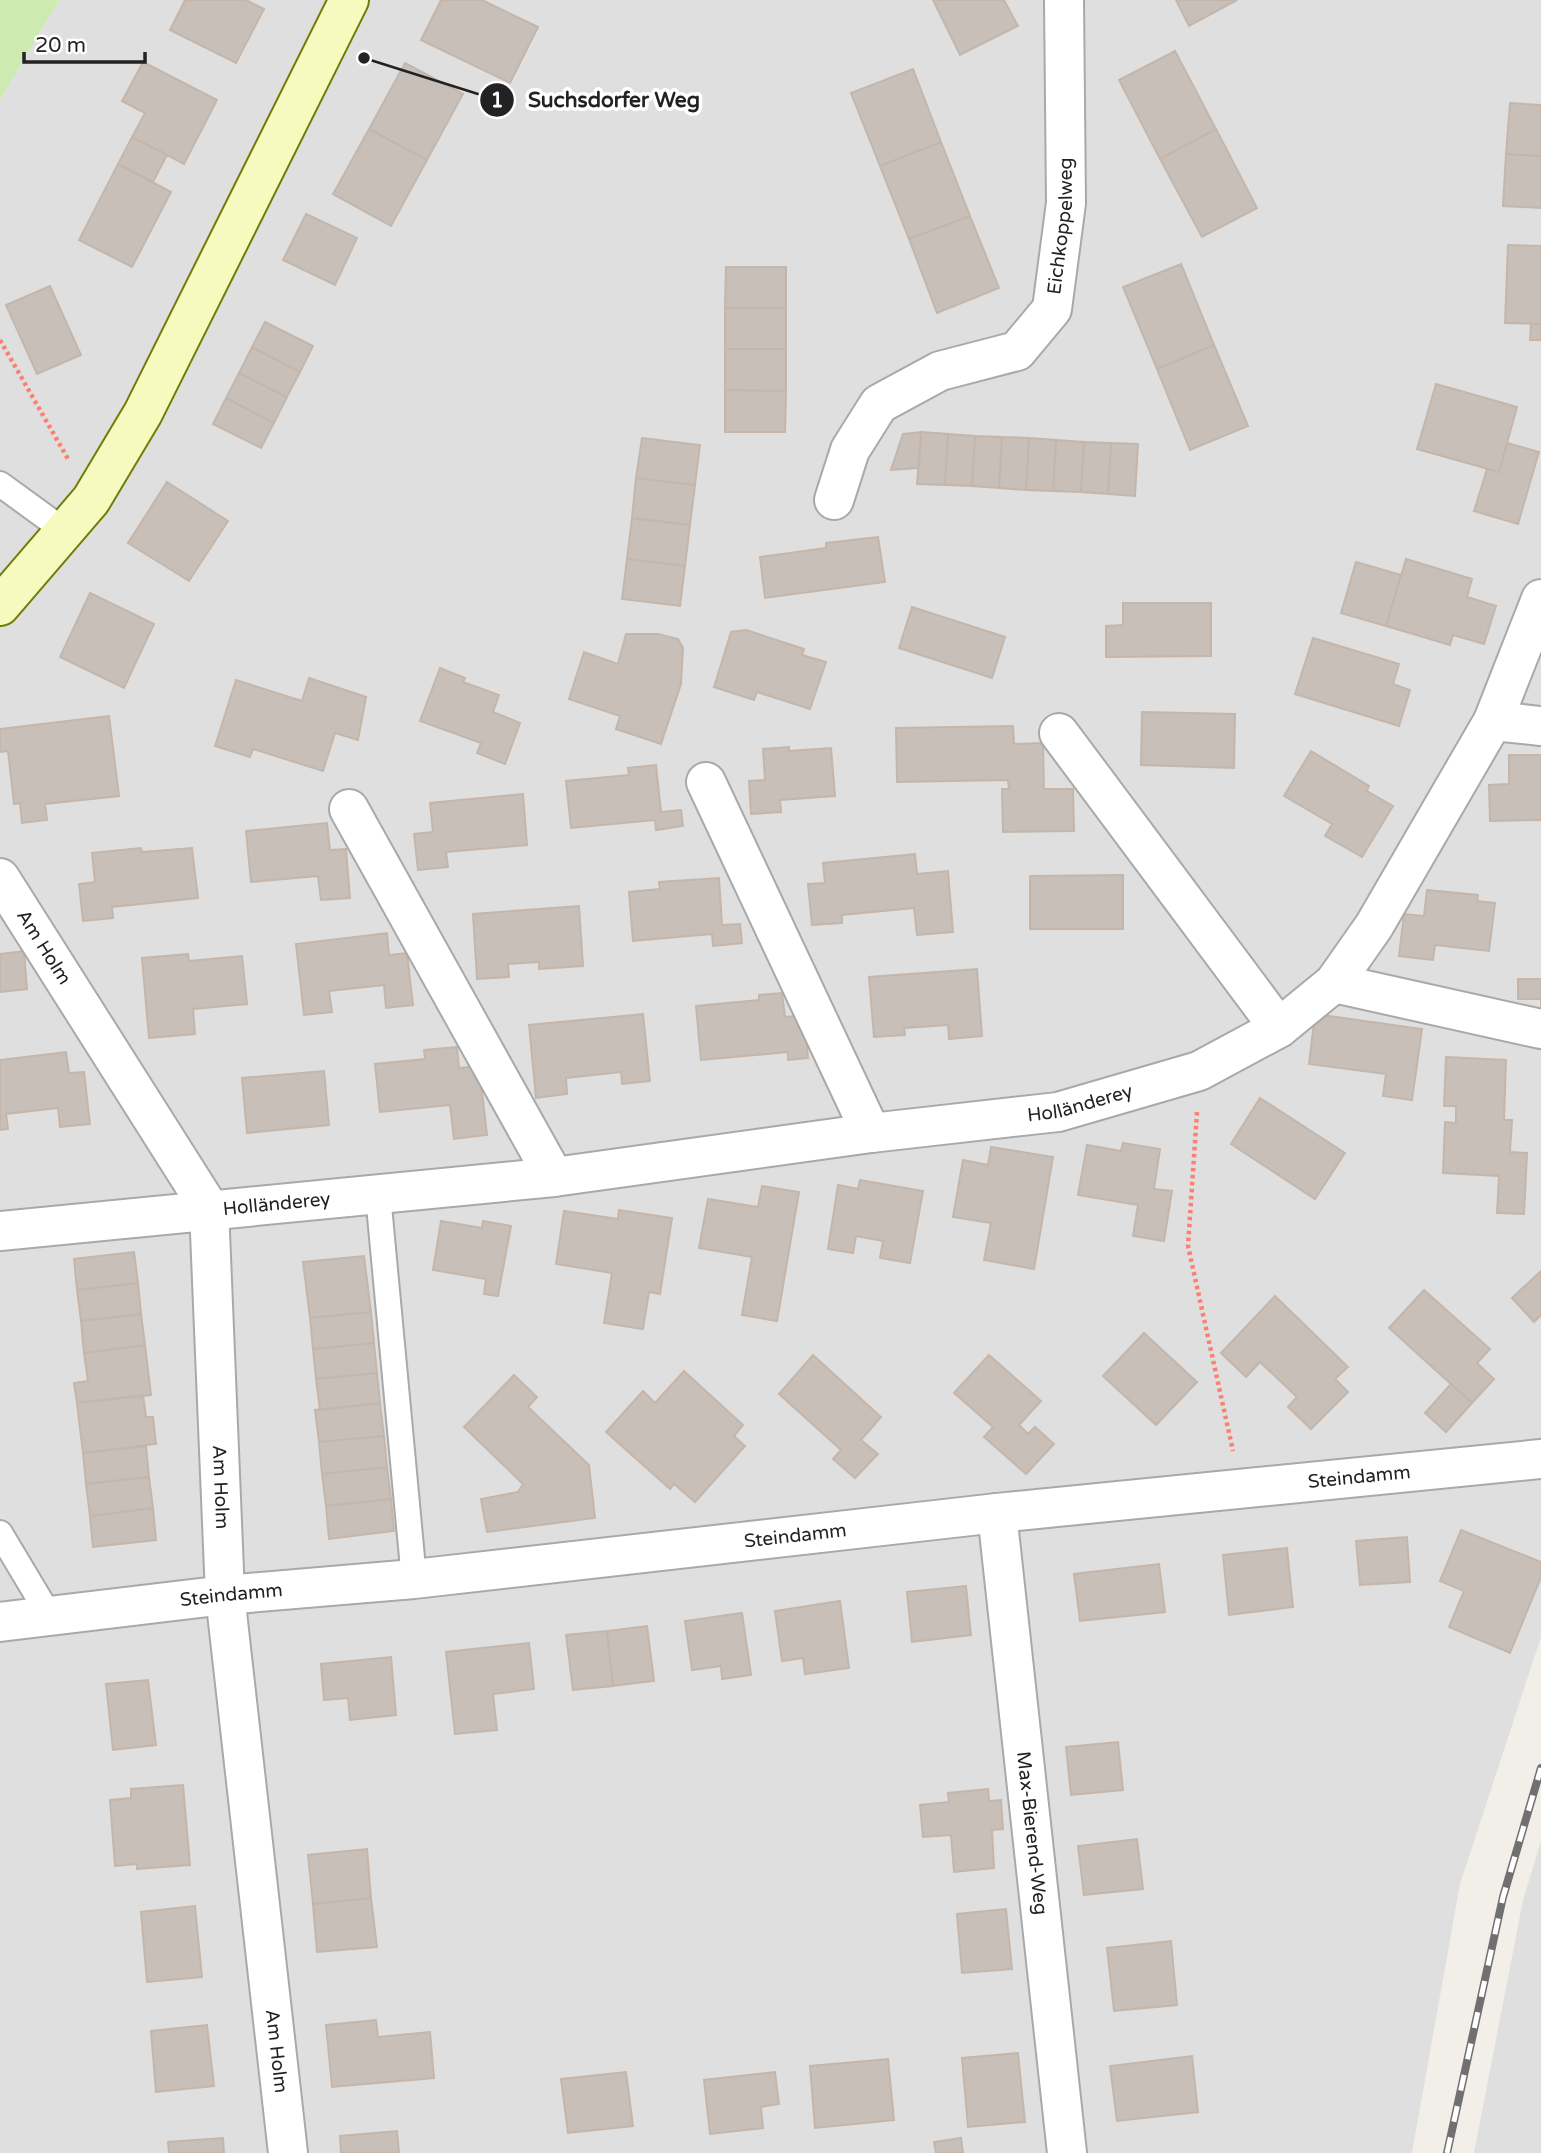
<svg xmlns="http://www.w3.org/2000/svg" width="1541" height="2153" font-family="'Varela Round',sans-serif">
<style>
.residential{fill:#e0dfdf}
.grass{fill:#cdebb0}
.building{fill:#c7bfb8;stroke:#c4b6ab;stroke-width:2}
.lines{fill:none;stroke-linecap:round;stroke-linejoin:round}
.lane-casing{stroke:#a9a9a9;stroke-width:28}
.street-casing{stroke:#a9a9a9;stroke-width:42}
.secondary-casing{stroke:#707d05;stroke-width:42}
.path{stroke:#fa8072;stroke-width:4.5;stroke-dasharray:3.5 3.5;stroke-linecap:butt}
.lane{stroke:#fff;stroke-width:24}
.street{stroke:#fff;stroke-width:38}
.secondary{stroke:#f7fabf;stroke-width:38}
.rail-casing{stroke:#707070;stroke-width:8}
.rail{stroke:#fff;stroke-width:5;stroke-dasharray:16;stroke-linecap:butt}
.labels{text-anchor:middle;dominant-baseline:central;stroke-width:7;stroke-linejoin:round;paint-order:stroke}
.street-label{font-size:19px;fill:#222;stroke:#fff}
.leader{fill:none;stroke:#222;stroke-width:2.5}
.callout-dot{fill:#222;stroke:#fff;stroke-width:2.5}
.mark-label{font-size:21px;text-anchor:middle;font-weight:bold;fill:#fff}
.callout-label{font-size:21px;text-anchor:middle;font-weight:bold;fill:#222;stroke:#fff;stroke-width:7;stroke-linejoin:round;paint-order:stroke}
</style>
<rect width="100%" height="100%" fill="#f2efe9"/>
<!-- residential -->
<path class="residential" d="M 59,0 L 1541,0 L 1541,1637 L 1460,1884 L 1412,2153 L 0,2153 L 0,100 Z
M 1541,1841 L 1541,2153 L 1474,2153 L 1523,1900 Z"/>
<!-- grass -->
<path class="grass" d="M 0,0 L 59,0 L 0,100 Z"/>
<!-- building -->
<path class="building" d="M 185,0 L 246,0 L 264,9 L 236,63 L 170,30 Z
M 441,0 L 482,0 L 538,27 L 510,83 L 421,40 Z
M 933,0 L 1004,0 L 1018,26 L 960,55 Z
M 1176,0 L 1237,0 L 1189,26 Z
M 1175,51 L 1216,129 L 1160,159 L 1119,80 Z
M 143,62 L 217,100 L 184,164 L 132,137 L 145,113 L 122,101 Z
M 405,63 L 463,94 L 427,160 L 369,129 Z
M 913,69 L 941,142 L 880,166 L 851,93 Z
M 1510,103 L 1541,105 L 1541,156 L 1506,154 Z
M 369,129 L 427,160 L 391,226 L 333,194 Z
M 1216,129 L 1257,208 L 1202,237 L 1160,159 Z
M 132,137 L 167,155 L 153,182 L 118,164 Z
M 941,142 L 970,216 L 909,239 L 880,166 Z
M 1506,154 L 1541,156 L 1541,208 L 1503,206 Z
M 118,164 L 171,192 L 132,267 L 79,240 Z
M 306,214 L 357,238 L 335,285 L 283,260 Z
M 970,216 L 999,288 L 937,313 L 909,239 Z
M 1508,245 L 1541,246 L 1541,324 L 1505,323 Z
M 1181,264 L 1214,345 L 1157,369 L 1123,287 Z
M 726,267 L 786,267 L 786,308 L 725,308 Z
M 50,286 L 81,355 L 37,374 L 6,305 Z
M 725,308 L 786,308 L 786,349 L 725,349 Z
M 265,322 L 313,346 L 300,372 L 252,347 Z
M 1531,324 L 1541,324 L 1541,340 L 1530,340 Z
M 1214,345 L 1248,426 L 1190,450 L 1157,369 Z
M 252,347 L 300,372 L 287,397 L 239,373 Z
M 725,349 L 786,349 L 786,391 L 725,390 Z
M 239,373 L 287,397 L 274,423 L 226,398 Z
M 1436,384 L 1517,407 L 1499,472 L 1417,449 Z
M 725,390 L 786,391 L 785,432 L 725,432 Z
M 226,398 L 274,423 L 261,448 L 213,424 Z
M 921,432 L 919,468 L 891,470 L 903,434 Z
M 921,432 L 948,434 L 945,485 L 917,484 Z
M 948,434 L 975,436 L 972,486 L 945,485 Z
M 975,436 L 1002,437 L 999,488 L 972,486 Z
M 1002,437 L 1029,438 L 1026,490 L 999,488 Z
M 642,438 L 700,445 L 695,485 L 636,478 Z
M 1029,438 L 1056,440 L 1053,491 L 1026,490 Z
M 1056,440 L 1084,442 L 1081,492 L 1053,491 Z
M 1084,442 L 1111,443 L 1108,494 L 1081,492 Z
M 1111,443 L 1138,444 L 1135,496 L 1108,494 Z
M 1507,443 L 1539,452 L 1518,524 L 1474,511 L 1487,469 L 1499,472 Z
M 636,478 L 695,485 L 690,525 L 632,518 Z
M 167,482 L 228,521 L 189,581 L 128,543 Z
M 632,518 L 690,525 L 685,566 L 627,559 Z
M 878,537 L 885,582 L 765,598 L 760,557 L 826,548 L 826,543 Z
M 627,559 L 685,566 L 680,606 L 622,599 Z
M 1406,559 L 1472,579 L 1467,597 L 1496,606 L 1484,644 L 1453,635 L 1450,645 L 1386,626 Z
M 1356,562 L 1401,575 L 1386,626 L 1341,613 Z
M 90,593 L 154,624 L 124,688 L 60,657 Z
M 1123,603 L 1211,603 L 1211,656 L 1106,657 L 1106,626 L 1123,625 Z
M 912,607 L 1005,637 L 992,678 L 899,648 Z
M 746,630 L 804,649 L 802,655 L 826,662 L 810,709 L 757,692 L 754,700 L 714,687 L 731,632 Z
M 626,634 L 658,634 L 678,639 L 683,648 L 681,684 L 661,744 L 616,729 L 620,716 L 569,699 L 584,652 L 618,664 Z
M 1313,638 L 1399,664 L 1393,684 L 1410,690 L 1399,726 L 1295,694 Z
M 440,668 L 465,678 L 463,682 L 499,695 L 493,712 L 520,723 L 505,764 L 477,753 L 481,743 L 420,721 Z
M 309,678 L 366,697 L 358,740 L 335,733 L 323,771 L 253,749 L 250,757 L 215,746 L 236,680 L 302,701 Z
M 1142,712 L 1235,714 L 1234,768 L 1141,765 Z
M 109,716 L 119,796 L 45,804 L 47,820 L 22,823 L 20,803 L 14,804 L 8,751 L 0,752 L 0,729 Z
M 1013,726 L 1014,744 L 1043,743 L 1044,789 L 1073,789 L 1074,831 L 1003,832 L 1002,789 L 1009,789 L 1008,780 L 897,782 L 896,728 Z
M 789,747 L 789,751 L 831,748 L 835,796 L 780,800 L 781,812 L 751,814 L 749,781 L 765,780 L 763,749 Z
M 1311,751 L 1369,786 L 1367,791 L 1393,806 L 1362,857 L 1325,836 L 1332,824 L 1284,796 Z
M 1509,755 L 1541,755 L 1541,820 L 1490,821 L 1489,785 L 1509,784 Z
M 656,765 L 661,812 L 681,810 L 683,826 L 656,830 L 655,820 L 571,828 L 566,781 L 629,775 L 628,768 Z
M 523,794 L 527,845 L 446,852 L 448,867 L 418,870 L 414,834 L 433,832 L 430,803 Z
M 327,823 L 330,850 L 346,849 L 350,898 L 321,900 L 318,876 L 251,882 L 246,831 Z
M 141,848 L 142,852 L 192,848 L 198,898 L 112,907 L 113,918 L 83,921 L 79,884 L 95,882 L 92,853 Z
M 915,854 L 917,874 L 948,871 L 953,932 L 917,935 L 914,908 L 842,915 L 842,923 L 812,925 L 808,884 L 825,883 L 823,863 Z
M 1123,875 L 1123,929 L 1030,929 L 1030,876 Z
M 719,878 L 722,925 L 740,924 L 742,943 L 713,946 L 712,934 L 633,941 L 629,892 L 660,889 L 659,882 Z
M 1427,890 L 1478,895 L 1477,901 L 1495,903 L 1489,951 L 1435,945 L 1433,960 L 1399,956 L 1404,914 L 1424,916 Z
M 579,906 L 583,966 L 539,969 L 539,962 L 508,964 L 509,977 L 477,979 L 473,914 Z
M 387,933 L 389,955 L 407,953 L 413,1005 L 386,1008 L 384,985 L 329,991 L 332,1012 L 304,1015 L 296,944 Z
M 24,951 L 27,989 L 0,992 L 0,954 Z
M 188,954 L 189,961 L 242,956 L 247,1004 L 193,1009 L 195,1034 L 149,1038 L 142,958 Z
M 977,969 L 982,1036 L 949,1039 L 948,1025 L 904,1028 L 905,1035 L 874,1037 L 869,977 Z
M 1518,979 L 1541,979 L 1541,1007 L 1541,999 L 1518,999 Z
M 782,993 L 785,1017 L 804,1015 L 808,1058 L 788,1060 L 788,1052 L 701,1060 L 696,1006 L 759,1000 L 759,995 Z
M 643,1014 L 650,1081 L 622,1084 L 621,1072 L 566,1078 L 567,1094 L 536,1098 L 529,1025 Z
M 1315,1014 L 1422,1029 L 1412,1100 L 1383,1096 L 1386,1074 L 1309,1064 Z
M 457,1047 L 459,1068 L 479,1066 L 487,1135 L 454,1139 L 450,1105 L 380,1112 L 375,1064 L 425,1059 L 424,1050 Z
M 66,1052 L 69,1073 L 84,1072 L 90,1124 L 60,1127 L 58,1108 L 6,1114 L 8,1129 L 0,1130 L 0,1060 Z
M 1446,1057 L 1506,1060 L 1504,1120 L 1512,1120 L 1510,1152 L 1527,1153 L 1524,1214 L 1497,1213 L 1499,1176 L 1443,1173 L 1445,1122 L 1456,1123 L 1456,1106 L 1444,1106 Z
M 324,1071 L 329,1125 L 247,1133 L 242,1078 Z
M 1260,1098 L 1345,1153 L 1315,1199 L 1231,1144 Z
M 1123,1143 L 1160,1149 L 1154,1189 L 1172,1191 L 1164,1241 L 1133,1236 L 1138,1205 L 1078,1195 L 1087,1145 L 1121,1151 Z
M 991,1147 L 1053,1157 L 1034,1269 L 984,1260 L 991,1223 L 953,1217 L 963,1160 L 988,1165 Z
M 860,1180 L 923,1191 L 910,1263 L 880,1258 L 883,1241 L 856,1236 L 853,1253 L 828,1249 L 838,1185 L 858,1189 Z
M 762,1186 L 799,1192 L 777,1321 L 742,1315 L 752,1257 L 699,1248 L 708,1199 L 758,1207 Z
M 619,1210 L 672,1218 L 660,1294 L 649,1292 L 643,1329 L 604,1323 L 612,1273 L 556,1264 L 564,1211 L 618,1219 Z
M 441,1221 L 482,1228 L 483,1221 L 511,1226 L 498,1296 L 484,1294 L 486,1279 L 433,1270 Z
M 134,1252 L 138,1283 L 77,1290 L 74,1259 Z
M 364,1256 L 371,1312 L 310,1318 L 303,1262 Z
M 1541,1271 L 1541,1315 L 1534,1322 L 1512,1298 Z
M 138,1283 L 141,1314 L 81,1321 L 77,1290 Z
M 1424,1290 L 1490,1349 L 1477,1363 L 1494,1379 L 1472,1403 L 1389,1328 Z
M 1275,1296 L 1348,1367 L 1335,1379 L 1348,1392 L 1311,1429 L 1288,1407 L 1297,1397 L 1260,1362 L 1246,1377 L 1221,1353 Z
M 371,1312 L 374,1343 L 313,1349 L 310,1318 Z
M 141,1314 L 145,1345 L 84,1353 L 81,1321 Z
M 1144,1333 L 1197,1382 L 1156,1425 L 1103,1376 Z
M 374,1343 L 377,1373 L 316,1379 L 313,1349 Z
M 145,1345 L 151,1395 L 77,1403 L 74,1383 L 88,1381 L 84,1353 Z
M 813,1355 L 881,1417 L 861,1440 L 878,1454 L 855,1478 L 833,1459 L 841,1450 L 779,1394 Z
M 989,1355 L 1041,1401 L 1019,1425 L 1028,1434 L 1035,1427 L 1054,1444 L 1026,1474 L 984,1437 L 993,1427 L 954,1393 Z
M 684,1371 L 743,1425 L 734,1436 L 745,1446 L 695,1502 L 674,1484 L 670,1489 L 606,1432 L 643,1391 L 655,1403 Z
M 377,1373 L 380,1403 L 320,1410 L 316,1379 Z
M 514,1375 L 537,1397 L 528,1407 L 589,1465 L 595,1518 L 487,1532 L 481,1499 L 518,1492 L 523,1484 L 464,1427 Z
M 1451,1384 L 1472,1403 L 1446,1432 L 1425,1413 Z
M 143,1395 L 146,1417 L 153,1417 L 156,1444 L 83,1453 L 77,1403 Z
M 380,1403 L 384,1436 L 319,1442 L 315,1410 Z
M 384,1436 L 387,1467 L 322,1474 L 319,1442 Z
M 146,1446 L 149,1477 L 86,1484 L 83,1453 Z
M 387,1467 L 391,1499 L 326,1506 L 322,1474 Z
M 149,1477 L 153,1508 L 90,1516 L 86,1484 Z
M 391,1499 L 394,1531 L 329,1539 L 326,1506 Z
M 153,1508 L 156,1540 L 93,1547 L 90,1516 Z
M 1461,1530 L 1541,1562 L 1541,1577 L 1510,1653 L 1449,1627 L 1464,1591 L 1440,1581 Z
M 1407,1537 L 1410,1582 L 1360,1585 L 1356,1541 Z
M 1287,1548 L 1293,1607 L 1229,1615 L 1223,1555 Z
M 1159,1564 L 1165,1612 L 1080,1621 L 1074,1574 Z
M 966,1586 L 971,1635 L 912,1642 L 907,1592 Z
M 840,1601 L 849,1668 L 805,1674 L 803,1658 L 782,1661 L 775,1611 Z
M 742,1613 L 751,1675 L 722,1679 L 721,1666 L 692,1670 L 685,1621 Z
M 647,1626 L 654,1681 L 613,1686 L 607,1631 Z
M 607,1631 L 613,1686 L 573,1690 L 566,1635 Z
M 529,1643 L 534,1689 L 493,1694 L 497,1730 L 455,1734 L 446,1652 Z
M 391,1657 L 396,1715 L 350,1720 L 348,1698 L 324,1700 L 321,1664 Z
M 148,1680 L 156,1745 L 113,1750 L 106,1684 Z
M 1118,1742 L 1123,1790 L 1071,1795 L 1066,1747 Z
M 183,1785 L 190,1865 L 137,1869 L 137,1864 L 115,1866 L 110,1800 L 131,1798 L 131,1789 Z
M 988,1789 L 989,1801 L 1001,1800 L 1003,1829 L 992,1830 L 994,1868 L 954,1872 L 951,1835 L 923,1837 L 920,1805 L 949,1802 L 948,1793 Z
M 1137,1839 L 1143,1889 L 1084,1895 L 1078,1846 Z
M 367,1849 L 371,1898 L 313,1904 L 308,1855 Z
M 371,1898 L 377,1947 L 317,1952 L 313,1904 Z
M 195,1906 L 202,1977 L 147,1982 L 141,1912 Z
M 1006,1909 L 1012,1969 L 962,1973 L 957,1914 Z
M 1171,1941 L 1177,2005 L 1114,2011 L 1107,1948 Z
M 376,2020 L 378,2037 L 430,2032 L 434,2078 L 332,2087 L 326,2025 Z
M 207,2025 L 214,2086 L 156,2092 L 151,2031 Z
M 1018,2053 L 1025,2122 L 968,2127 L 962,2058 Z
M 1192,2056 L 1198,2112 L 1117,2121 L 1110,2066 Z
M 888,2059 L 894,2120 L 815,2128 L 810,2066 Z
M 626,2072 L 633,2126 L 568,2133 L 561,2079 Z
M 775,2072 L 779,2104 L 761,2107 L 763,2128 L 710,2134 L 704,2080 Z
M 397,2131 L 399,2153 L 341,2153 L 340,2136 Z
M 223,2138 L 224,2153 L 169,2153 L 168,2142 Z
M 961,2138 L 963,2153 L 936,2153 L 934,2142 Z"/>
<g class="lines">
<!-- lane casing -->
<g class="lane-casing">
<path id="lane" d="M 0,484 L 66,532
M 378,1195 L 414,1579
M 0,1533 L 49,1615"/>
</g>
<!-- street casing -->
<g class="street-casing">
<g id="street">
<path id="s1" d="M 834,500 L 850,450 L 879,404 L 940,371 L 1017,351 L 1052,309 L 1066,203 L 1064,0"/>
<path d="M 1493,721 L 1541,726"/>
<path d="M 1059,733 L 1279,1028"/>
<path d="M 706,782 L 871,1133"/>
<path d="M 349,809 L 554,1177"/>
<path id="s2" d="M 0,878 L 209,1208 L 225,1595 L 288,2153"/>
<path d="M 1334,983 L 1541,1029"/>
<path id="s3" d="M 0,1231 L 554,1177 L 871,1133 L 1058,1112 L 1199,1071 L 1279,1028 L 1334,983 L 1374,926 L 1493,721 L 1541,599"/>
<path id="s4" d="M 997,1513 L 1067,2153"/>
<path id="s5" d="M 0,1622 L 225,1595 L 414,1579 L 997,1513 L 1541,1459"/>
</g>
</g>
<!-- secondary casing -->
<g class="secondary-casing">
<path id="secondary" d="M 0,606 L 91,500 L 143,413 L 349,0"/>
</g>
<!-- path -->
<path class="path" d="M 0,340 L 68,459
M 1197,1112 L 1188,1246 L 1233,1451"/>
<!-- lane -->
<use href="#lane" class="lane"/>
<!-- street -->
<use href="#street" class="street"/>
<!-- secondary -->
<use href="#secondary" class="secondary"/>
<!-- rail casing -->
<g class="rail-casing">
<path id="rail" d="M 1447,2153 L 1503,1897 L 1541,1768"/>
</g>
<!-- rail -->
<use href="#rail" class="rail"/>
</g>
<g class="labels">
<!-- street labels -->
<g class="street-label">
<text stroke="none"><textPath href="#s1" startOffset="394">Eichkoppelweg</textPath></text>
<text stroke="none"><textPath href="#s2" startOffset="82">Am Holm</textPath></text>
<text stroke="none"><textPath href="#s3" startOffset="1088">Holländerey</textPath></text>
<text stroke="none"><textPath href="#s3" startOffset="278">Holländerey</textPath></text>
<text stroke="none"><textPath href="#s5" startOffset="1367">Steindamm</textPath></text>
<text stroke="none"><textPath href="#s2" startOffset="670">Am Holm</textPath></text>
<text stroke="none"><textPath href="#s5" startOffset="800">Steindamm</textPath></text>
<text stroke="none"><textPath href="#s5" startOffset="233">Steindamm</textPath></text>
<text stroke="none"><textPath href="#s4" startOffset="322">Max-Bierend-Weg</textPath></text>
<text stroke="none"><textPath href="#s2" startOffset="1237">Am Holm</textPath></text>
</g>
</g>
<!-- callouts -->
<path class="leader" d="M364 58L497 100"/>
<g class="callout-dot">
<circle cx="364" cy="58" r="7"/>
<circle cx="497" cy="100" r="18"/>
</g>
<g class="mark-label">
<text x="497" y="107">1</text>
</g>
<g class="callout-label">
<text x="614" y="107">Suchsdorfer Weg</text>
</g>
<!-- scale -->
<path d="M24 52v10h121v-10" fill="none" stroke="#222222" stroke-width="3.5"/>
<text x="35" y="52" font-size="21" fill="#222222" stroke="#ffffff" stroke-width="5" paint-order="stroke">20 m</text>
</svg>
